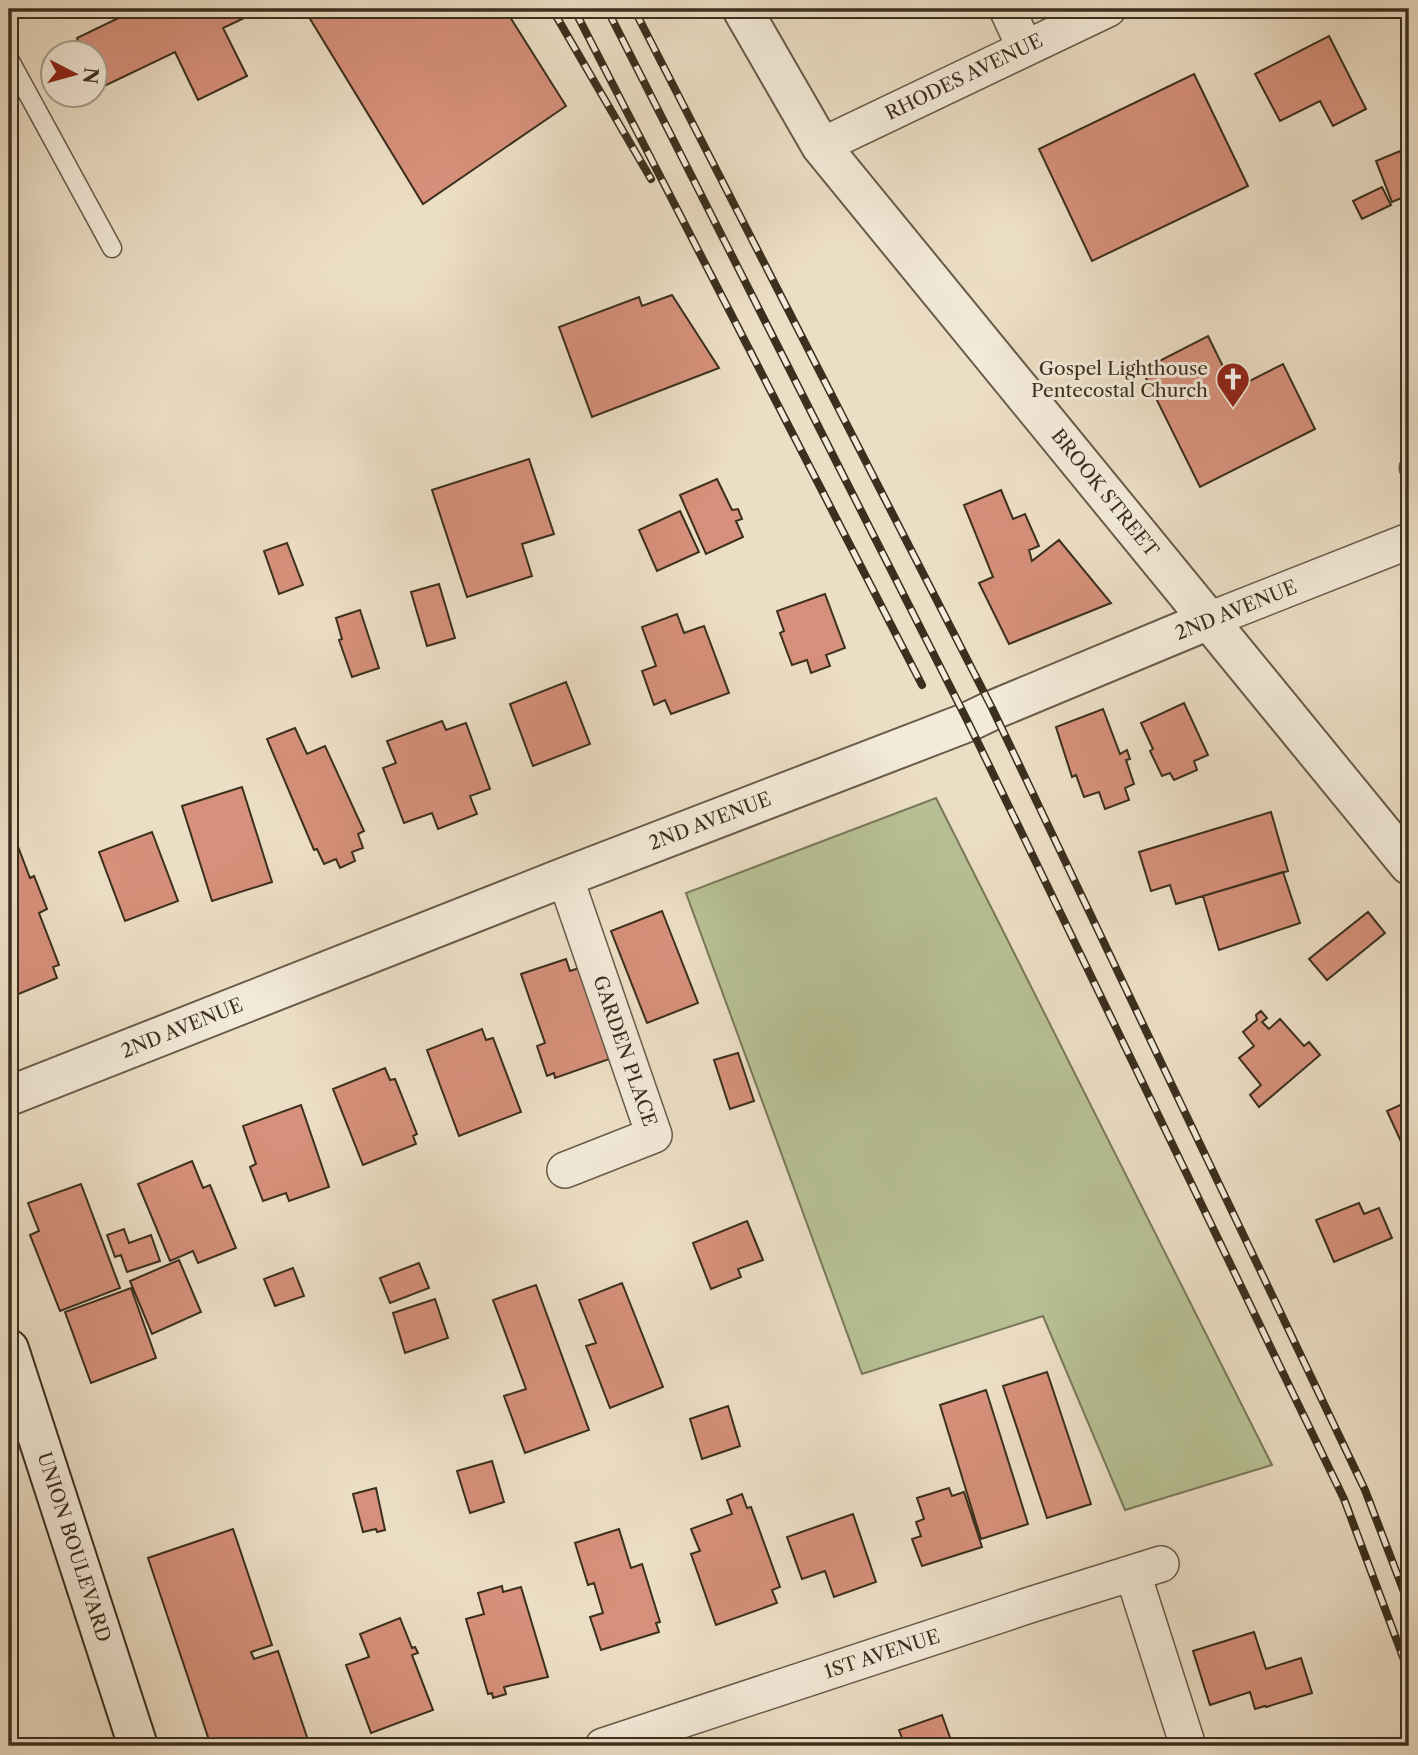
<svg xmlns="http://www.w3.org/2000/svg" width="1418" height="1755" font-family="'Libre Caslon Text',serif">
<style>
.green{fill:#b7c195;stroke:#79785a;stroke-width:2}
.building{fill:#d6907b;stroke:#3b2f1e;stroke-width:2}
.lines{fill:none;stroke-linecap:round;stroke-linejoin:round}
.service-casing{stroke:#675b48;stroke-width:21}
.minor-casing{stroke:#675b48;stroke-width:38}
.tertiary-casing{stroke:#675b48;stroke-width:42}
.secondary-casing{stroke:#3b2f1e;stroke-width:42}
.service{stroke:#f3ead9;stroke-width:18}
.minor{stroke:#f3ead9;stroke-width:35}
.tertiary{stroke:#f3ead9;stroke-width:38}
.secondary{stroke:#f3ead9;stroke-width:38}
.rail-casing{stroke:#3b2f1e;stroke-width:8}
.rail{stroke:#f3ead9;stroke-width:5;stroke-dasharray:16;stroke-linecap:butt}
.labels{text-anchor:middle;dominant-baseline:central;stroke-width:6;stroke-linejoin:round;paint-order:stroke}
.street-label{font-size:19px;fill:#3b2f1e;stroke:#f3ead9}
.poi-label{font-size:19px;fill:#3b2f1e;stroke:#f3ead9;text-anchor:end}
</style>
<rect width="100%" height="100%" fill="#ecdec5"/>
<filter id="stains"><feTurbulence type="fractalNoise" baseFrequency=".00286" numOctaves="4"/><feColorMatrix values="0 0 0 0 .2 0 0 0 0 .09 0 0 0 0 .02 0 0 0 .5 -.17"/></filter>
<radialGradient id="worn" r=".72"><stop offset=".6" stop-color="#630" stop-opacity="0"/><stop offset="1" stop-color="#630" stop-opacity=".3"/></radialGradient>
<!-- green -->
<path class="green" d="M 936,798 L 1272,1465 L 1125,1510 L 1043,1316 L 862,1374 L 686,893 Z"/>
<!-- building -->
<path class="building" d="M 137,9 L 255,9 L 257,12 L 223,28 L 247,76 L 198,100 L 175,52 L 94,91 L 94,52 L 67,52 L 66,50 L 79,44 L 77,38 Z
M 304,9 L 505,9 L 566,106 L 423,204 Z
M 1329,36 L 1366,109 L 1333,126 L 1320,101 L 1280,121 L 1255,74 Z
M 1194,74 L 1248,186 L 1092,261 L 1039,149 Z
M 1400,151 L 1409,174 L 1409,195 L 1392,202 L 1376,161 Z
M 1382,187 L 1391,205 L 1362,219 L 1353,201 Z
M 672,295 L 719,368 L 592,417 L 559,327 L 639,297 L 642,306 Z
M 1208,336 L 1234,389 L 1283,364 L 1315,429 L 1200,487 L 1142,370 Z
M 529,459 L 554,534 L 522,544 L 532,576 L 467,597 L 432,490 Z
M 717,479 L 732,510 L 738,509 L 742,519 L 736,521 L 743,537 L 706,554 L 680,495 Z
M 1001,490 L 1013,519 L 1025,514 L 1039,546 L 1029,550 L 1032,561 L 1059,540 L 1111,603 L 1009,644 L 979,583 L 993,577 L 964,505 Z
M 680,511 L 699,552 L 657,571 L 639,530 Z
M 287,543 L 303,585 L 279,594 L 264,551 Z
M 439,584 L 455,638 L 427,646 L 411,592 Z
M 825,594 L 845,648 L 826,655 L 830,666 L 811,673 L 807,660 L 792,665 L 780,633 L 784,631 L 777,611 Z
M 360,610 L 379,668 L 352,677 L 339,640 L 342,639 L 336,618 Z
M 677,614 L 684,633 L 704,626 L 729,693 L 671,714 L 665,700 L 654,705 L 642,671 L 656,666 L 642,627 Z
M 566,682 L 590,744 L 533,766 L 510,704 Z
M 1184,703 L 1208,755 L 1194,761 L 1197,770 L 1174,780 L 1170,773 L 1162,776 L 1150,751 L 1153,749 L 1141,723 Z
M 1103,709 L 1120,754 L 1127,750 L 1130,759 L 1126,760 L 1134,784 L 1125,788 L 1129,800 L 1105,809 L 1099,792 L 1084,797 L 1076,775 L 1072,777 L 1056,727 Z
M 442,721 L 446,730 L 466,723 L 490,789 L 470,796 L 477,814 L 438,829 L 432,813 L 404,823 L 383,768 L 396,763 L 387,741 Z
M 295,728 L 307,754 L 325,746 L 364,831 L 358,834 L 363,848 L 352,852 L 355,861 L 340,868 L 336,859 L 324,864 L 317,849 L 314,850 L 267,739 Z
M 242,787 L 272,882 L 212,901 L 182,806 Z
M 1271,812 L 1288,871 L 1176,904 L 1170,885 L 1151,891 L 1139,852 Z
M 9,823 L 30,878 L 34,876 L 47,909 L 39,913 L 59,965 L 53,967 L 57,978 L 9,998 Z
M 152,832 L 178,901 L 125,921 L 99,852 Z
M 1283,872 L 1300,923 L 1219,950 L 1203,896 Z
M 662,911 L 698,1003 L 647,1023 L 611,931 Z
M 1368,912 L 1385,933 L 1327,980 L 1309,959 Z
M 566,959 L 570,971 L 579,968 L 618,1056 L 555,1078 L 554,1073 L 547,1076 L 537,1046 L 545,1043 L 521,974 Z
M 1261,1011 L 1267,1018 L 1262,1022 L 1269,1029 L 1280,1019 L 1304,1046 L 1309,1042 L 1320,1055 L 1259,1107 L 1250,1095 L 1261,1085 L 1239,1058 L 1254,1046 L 1243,1032 L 1257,1020 L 1256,1015 Z
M 482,1029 L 486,1040 L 493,1038 L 521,1112 L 459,1136 L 427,1050 Z
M 738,1053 L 754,1101 L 730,1109 L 714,1060 Z
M 385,1068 L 390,1080 L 395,1079 L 417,1134 L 413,1136 L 416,1144 L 363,1165 L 333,1089 Z
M 1409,1101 L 1409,1159 L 1387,1111 Z
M 301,1105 L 329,1187 L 289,1201 L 286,1193 L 263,1201 L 250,1167 L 256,1164 L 243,1126 Z
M 192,1161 L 203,1188 L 210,1185 L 236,1248 L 198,1263 L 193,1251 L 170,1261 L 138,1184 Z
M 81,1184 L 120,1288 L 60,1311 L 30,1235 L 39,1231 L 28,1203 Z
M 1359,1203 L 1364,1214 L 1379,1208 L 1392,1238 L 1334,1262 L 1316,1220 Z
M 747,1221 L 763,1260 L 738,1269 L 741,1277 L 711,1289 L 693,1243 Z
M 124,1229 L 129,1243 L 151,1235 L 160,1261 L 127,1272 L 121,1255 L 115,1257 L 107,1235 Z
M 179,1260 L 201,1312 L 152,1334 L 130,1281 Z
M 419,1263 L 429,1288 L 390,1303 L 380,1278 Z
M 293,1268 L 304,1296 L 275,1306 L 264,1279 Z
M 622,1283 L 663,1387 L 610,1408 L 586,1346 L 596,1343 L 579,1300 Z
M 536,1285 L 589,1430 L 525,1453 L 504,1396 L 526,1389 L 493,1300 Z
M 131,1288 L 156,1358 L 91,1383 L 65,1312 Z
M 435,1299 L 448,1338 L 405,1353 L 393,1313 Z
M 1047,1372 L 1091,1504 L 1047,1518 L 1003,1386 Z
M 986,1390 L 1028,1524 L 981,1539 L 940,1405 Z
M 728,1406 L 740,1446 L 702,1459 L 690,1419 Z
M 492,1461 L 504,1502 L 470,1513 L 457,1471 Z
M 376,1488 L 385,1530 L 377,1532 L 376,1529 L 363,1532 L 353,1494 Z
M 949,1488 L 952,1496 L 964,1492 L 982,1547 L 922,1566 L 912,1539 L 921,1536 L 916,1522 L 924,1519 L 917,1498 Z
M 742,1494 L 747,1508 L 751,1507 L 780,1587 L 772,1590 L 777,1603 L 716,1625 L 691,1554 L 700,1551 L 691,1529 L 732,1514 L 727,1500 Z
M 853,1514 L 876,1582 L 834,1597 L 825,1571 L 802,1579 L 787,1537 Z
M 233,1529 L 272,1645 L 251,1652 L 254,1659 L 278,1651 L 310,1746 L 239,1746 L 236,1738 L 211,1746 L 148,1558 Z
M 619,1529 L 631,1568 L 642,1564 L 660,1622 L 656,1623 L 659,1632 L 601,1650 L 590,1617 L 603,1613 L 594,1583 L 588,1585 L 575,1543 Z
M 502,1586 L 503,1592 L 521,1587 L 548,1677 L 504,1687 L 506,1694 L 493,1698 L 492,1693 L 488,1694 L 466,1619 L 484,1614 L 478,1593 Z
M 400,1618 L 412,1648 L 415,1647 L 418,1653 L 412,1655 L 433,1710 L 371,1733 L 346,1665 L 369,1657 L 360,1634 Z
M 1254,1632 L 1266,1669 L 1301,1658 L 1312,1693 L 1266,1707 L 1265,1706 L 1255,1709 L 1250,1692 L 1210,1705 L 1193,1651 Z
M 9,1711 L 18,1720 L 16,1733 L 10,1746 Z
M 942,1715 L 953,1746 L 905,1746 L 899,1730 Z"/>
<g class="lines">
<!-- service casing -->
<g class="service-casing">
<path id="service" d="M 9,59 L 112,248
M 1409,467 L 1409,469"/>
</g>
<!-- minor casing -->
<g class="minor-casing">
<path id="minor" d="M 1007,9 L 1025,48
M 821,146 L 1108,9
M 1209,620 L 1409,541
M 565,1170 L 654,1135 L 565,877
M 1133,1574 L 1188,1746
M 603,1746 L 1033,1604 L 1161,1564"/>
</g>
<!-- tertiary casing -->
<g class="tertiary-casing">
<path id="tertiary" d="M 742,9 L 821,146 L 1409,865
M 9,1096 L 565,877 L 968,722 L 993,710 L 1209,620"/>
</g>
<!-- secondary casing -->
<g class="secondary-casing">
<path id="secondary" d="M 9,1349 L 138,1746"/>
</g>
<!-- service -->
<use href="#service" class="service"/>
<!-- minor -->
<use href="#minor" class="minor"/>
<!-- tertiary -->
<use href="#tertiary" class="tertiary"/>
<!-- secondary -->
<use href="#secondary" class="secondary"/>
<!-- rail casing -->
<g class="rail-casing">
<path id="rail" d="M 552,9 L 651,179
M 574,9 L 922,685
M 607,9 L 968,722 L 1344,1499 L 1409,1673
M 634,9 L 993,710 L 1365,1490 L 1409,1605"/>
</g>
<!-- rail -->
<use href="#rail" class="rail"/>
</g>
<!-- icons -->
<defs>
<g id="church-pin" transform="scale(1.75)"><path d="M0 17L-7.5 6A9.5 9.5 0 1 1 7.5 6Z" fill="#8f2418" stroke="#f3ead9"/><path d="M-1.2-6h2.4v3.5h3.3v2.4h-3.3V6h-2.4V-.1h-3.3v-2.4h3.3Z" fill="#fff"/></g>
</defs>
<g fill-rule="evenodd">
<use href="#church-pin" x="1233" y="379"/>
</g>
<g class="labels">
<!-- street labels -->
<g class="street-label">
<text transform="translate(964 77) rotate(-26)">RHODES AVENUE</text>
<text transform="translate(1105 493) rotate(51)">BROOK STREET</text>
<text transform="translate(1236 610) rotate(-22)">2ND AVENUE</text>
<text transform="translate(710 821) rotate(-21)">2ND AVENUE</text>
<text transform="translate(182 1028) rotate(-22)">2ND AVENUE</text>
<text transform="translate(625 1051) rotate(71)">GARDEN PLACE</text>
<text transform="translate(74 1547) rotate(72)">UNION BOULEVARD</text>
<text transform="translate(882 1654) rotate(-18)">1ST AVENUE</text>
</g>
<!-- poi labels -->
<g class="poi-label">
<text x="1208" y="368">Gospel Lighthouse<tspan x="1208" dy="22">Pentecostal Church</tspan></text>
</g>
</g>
<!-- margin -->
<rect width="1418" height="1755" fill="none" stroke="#ecdec5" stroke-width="35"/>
<rect x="10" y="10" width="1397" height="1734" fill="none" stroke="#3b2f1e" stroke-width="3.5"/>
<rect x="18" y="18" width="1383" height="1720" fill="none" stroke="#3b2f1e" stroke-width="2"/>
<!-- north arrow -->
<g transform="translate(74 74) rotate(96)"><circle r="33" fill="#f3ead9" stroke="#a99f8e" stroke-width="2"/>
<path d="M0-5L12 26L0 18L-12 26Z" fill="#8f2418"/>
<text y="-10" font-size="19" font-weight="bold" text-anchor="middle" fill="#3b2f1e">N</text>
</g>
<rect width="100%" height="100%" filter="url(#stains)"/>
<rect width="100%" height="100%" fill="url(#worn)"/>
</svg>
